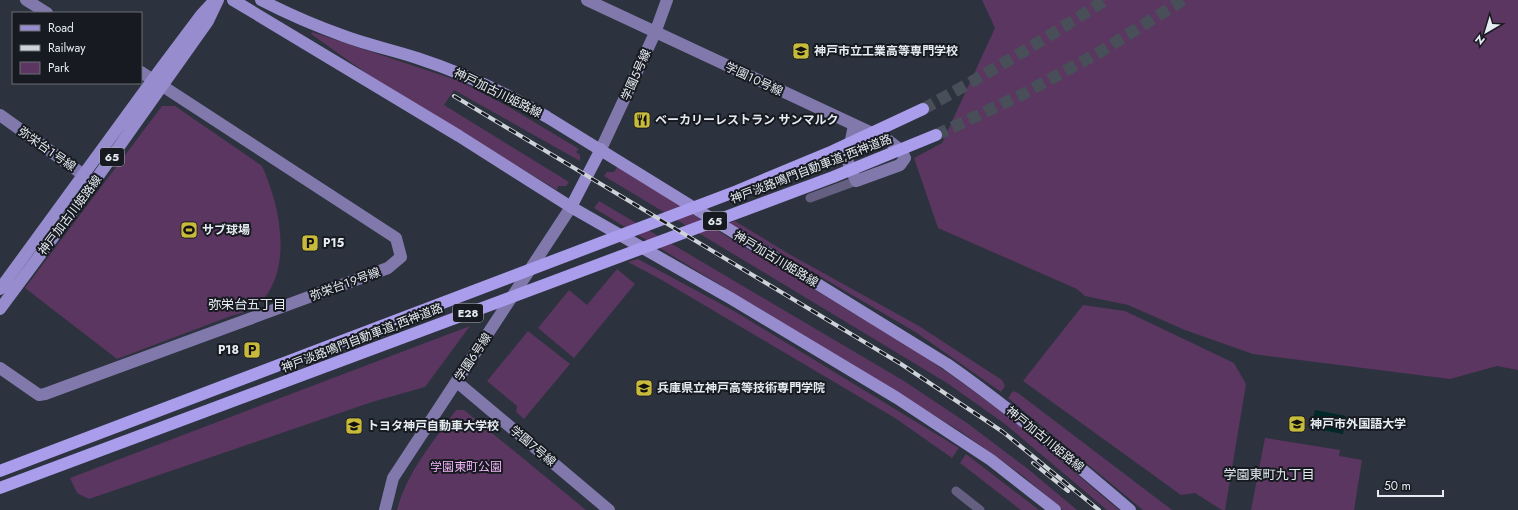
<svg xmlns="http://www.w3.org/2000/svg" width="1518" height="510" font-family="Jost,'Noto Sans JP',sans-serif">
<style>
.green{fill:#5b3660}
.water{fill:#00292a}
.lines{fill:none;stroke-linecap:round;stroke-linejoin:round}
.highway-tunnel{stroke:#484f59;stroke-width:12;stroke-dasharray:12 6;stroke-linecap:butt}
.street{stroke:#656081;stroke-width:9}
.secondary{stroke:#8179ac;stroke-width:12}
.primary{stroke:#978ccd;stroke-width:12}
.highway{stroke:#aa9dec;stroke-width:12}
.rail-casing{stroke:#ced3da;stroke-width:4}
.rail{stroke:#171a20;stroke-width:2.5;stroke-dasharray:8;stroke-linecap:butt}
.labels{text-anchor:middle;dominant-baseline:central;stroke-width:4;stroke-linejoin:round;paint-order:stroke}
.shield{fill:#171a20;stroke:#a8acb3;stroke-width:1}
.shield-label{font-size:11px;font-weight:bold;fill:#e6ebf2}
.poi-label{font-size:12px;font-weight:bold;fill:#e6ebf2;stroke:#171a20;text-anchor:start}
.street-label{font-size:12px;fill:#e6ebf2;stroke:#171a20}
.park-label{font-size:12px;fill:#f1b4f9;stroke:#171a20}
.neighbourhood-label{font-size:13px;fill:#e6ebf2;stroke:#171a20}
</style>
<rect width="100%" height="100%" fill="#2c333e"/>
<!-- green -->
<path class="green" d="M 982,0 L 1518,0 L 1518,370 L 1497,366 L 1450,379 L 1253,354 L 1185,330 L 1128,305 L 1085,296 L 1077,289 L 938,228 L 914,158 L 942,143 L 995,28 Z
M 312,32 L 459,81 L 509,107 L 579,149 L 576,152 L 580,155 L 580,161 L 454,90 L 444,105 L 569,182 L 566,186 L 558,186 L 557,190 L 373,78 L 311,34 Z
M 162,106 L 175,106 L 262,166 C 280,205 294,270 259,304 C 253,311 237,314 228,317 C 191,331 154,345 117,359 L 25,288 Z
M 618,166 L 737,243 L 916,351 L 964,384 L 1014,421 L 1119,510 L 1107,510 L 1005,424 L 947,383 L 604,176 L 607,172 L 614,172 Z
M 599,201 L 904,381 L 967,423 L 1028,469 L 1077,510 L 1063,510 L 1022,475 L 960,431 L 594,208 Z
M 735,221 L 789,254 L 919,326 L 1002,380 L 1005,386 L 1001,392 L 917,333 L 729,223 Z
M 638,259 L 734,311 L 959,448 L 952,458 L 895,418 L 660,279 L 628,262 Z
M 617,269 L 635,284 L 574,358 L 538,328 L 569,290 L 587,305 Z
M 1083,305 L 1125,311 L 1234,363 L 1246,384 L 1225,510 L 1222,510 L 1195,493 L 1181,495 L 1023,381 Z
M 470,326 L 425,387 L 372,402 L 89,499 L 77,493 L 70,478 Z
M 528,331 L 570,364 L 524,419 L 516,412 L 517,406 L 487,381 Z
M 1013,391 L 1018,393 L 1172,510 L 1143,510 L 1008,398 Z
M 456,410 L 464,410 L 586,510 L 397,510 C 407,472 433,442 456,410 Z
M 1265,438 L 1340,450 L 1339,456 L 1362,460 L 1354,510 L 1251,510 Z
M 966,454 L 1039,510 L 1021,510 L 960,463 Z"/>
<!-- water -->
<path class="water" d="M 1315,410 L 1346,416 L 1343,434 L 1311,428 Z"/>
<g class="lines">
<!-- highway-tunnel -->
<path class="highway-tunnel" d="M 923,109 C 985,75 1046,39 1105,0
M 936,135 L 1021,95 L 1100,52 L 1183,0"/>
<!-- street -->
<path class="street" d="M 810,198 L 856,181
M 956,491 L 980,510"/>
<!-- secondary -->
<path class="secondary" d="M 26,0 L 47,13
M 587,0 L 889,141 L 902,151 L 905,158 L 900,165 L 856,181 L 847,160 L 854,125
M 0,115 L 92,181
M 601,149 L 655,33 L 667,0
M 0,368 L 39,395 L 45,394 L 388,268 L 401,257 L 396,238 L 141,72
M 457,382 L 609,510
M 385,510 L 393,478 L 571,207"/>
<!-- primary -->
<path class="primary" d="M 233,0 L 459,136 L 571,207 L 732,299 L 897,398 L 991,460 L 1055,510
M 261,0 C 288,14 316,26 344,36 C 368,45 393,50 417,58 C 463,73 506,93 547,117 L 947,364 C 1011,409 1070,459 1130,510
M 571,207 L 601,149
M 0,289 L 162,67 L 201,15 L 214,1
M 0,309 L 94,182 L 208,21 L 218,0"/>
<!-- highway -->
<path class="highway" d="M 0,471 L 737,191 L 833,151 L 923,109
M 0,488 L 833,177 L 936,135"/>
<!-- rail casing -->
<g class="rail-casing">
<path id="rail" d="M 454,96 L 901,364 L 1003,432 L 1099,510
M 1033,463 L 1068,491"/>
</g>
<!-- rail -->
<use href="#rail" class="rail"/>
</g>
<!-- icons -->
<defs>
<g id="school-square" transform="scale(0.9)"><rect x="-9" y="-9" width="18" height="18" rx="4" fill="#c8bb3b" stroke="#171a20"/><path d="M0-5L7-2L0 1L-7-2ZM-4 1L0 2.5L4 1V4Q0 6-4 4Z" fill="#111"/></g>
<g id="restaurant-square" transform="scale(0.9)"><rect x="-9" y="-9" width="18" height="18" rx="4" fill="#c8bb3b" stroke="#171a20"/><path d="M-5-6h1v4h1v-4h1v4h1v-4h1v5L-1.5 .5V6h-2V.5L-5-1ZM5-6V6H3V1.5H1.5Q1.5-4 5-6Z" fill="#111"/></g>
<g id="stadium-square" transform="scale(0.9)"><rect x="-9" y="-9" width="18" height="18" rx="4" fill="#c8bb3b" stroke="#171a20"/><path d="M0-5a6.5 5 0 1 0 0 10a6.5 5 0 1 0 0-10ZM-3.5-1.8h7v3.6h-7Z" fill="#111"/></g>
<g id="parking-square" transform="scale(0.9)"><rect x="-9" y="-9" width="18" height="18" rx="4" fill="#c8bb3b" stroke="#171a20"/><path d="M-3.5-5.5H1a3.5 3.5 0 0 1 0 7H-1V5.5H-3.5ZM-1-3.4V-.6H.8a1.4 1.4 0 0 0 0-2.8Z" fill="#111"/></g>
<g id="university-square" transform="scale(0.9)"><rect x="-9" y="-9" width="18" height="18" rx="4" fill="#c8bb3b" stroke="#171a20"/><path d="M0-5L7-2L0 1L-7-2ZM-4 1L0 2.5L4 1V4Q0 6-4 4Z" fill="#111"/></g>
</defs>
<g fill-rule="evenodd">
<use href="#school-square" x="801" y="51"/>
<use href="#restaurant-square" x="642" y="120"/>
<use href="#stadium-square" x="189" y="230"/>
<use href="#parking-square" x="310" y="243"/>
<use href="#parking-square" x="252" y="350"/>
<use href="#school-square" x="644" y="388"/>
<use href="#university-square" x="1297" y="424"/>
<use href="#school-square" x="354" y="426"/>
</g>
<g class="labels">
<!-- shield labels -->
<g class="shield">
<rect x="100" y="148" width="24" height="18" rx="3"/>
<rect x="703" y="212" width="24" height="18" rx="3"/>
<rect x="453" y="304" width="30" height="18" rx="3"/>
</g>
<g class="shield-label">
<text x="112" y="157">65</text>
<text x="715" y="221">65</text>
<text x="468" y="313">E28</text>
</g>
<!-- poi labels -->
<g class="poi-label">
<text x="814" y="51">神戸市立工業高等専門学校</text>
<text x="655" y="120">ベーカリーレストラン サンマルク</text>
<text x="202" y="230">サブ球場</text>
<text x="323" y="243">P15</text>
<text x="239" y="350" text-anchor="end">P18</text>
<text x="657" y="388">兵庫県立神戸高等技術専門学院</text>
<text x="1310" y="424">神戸市外国語大学</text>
<text x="367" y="426">トヨタ神戸自動車大学校</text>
</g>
<!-- street labels -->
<g class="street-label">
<text transform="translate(636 75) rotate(-66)">学園５号線</text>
<text transform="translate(754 79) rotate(25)">学園１０号線</text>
<text transform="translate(498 93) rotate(26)">神戸加古川姫路線</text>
<text transform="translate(47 149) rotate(35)">弥栄台１号線</text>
<text transform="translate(811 169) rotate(-21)">神戸淡路鳴門自動車道;西神道路</text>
<text transform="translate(70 215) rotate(-53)">神戸加古川姫路線</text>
<text transform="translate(776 259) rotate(31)">神戸加古川姫路線</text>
<text transform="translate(345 284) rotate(-20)">弥栄台１９号線</text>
<text transform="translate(362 338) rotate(-21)">神戸淡路鳴門自動車道;西神道路</text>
<text transform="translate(473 357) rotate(-56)">学園６号線</text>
<text transform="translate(1045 439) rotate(39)">神戸加古川姫路線</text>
<text transform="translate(533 446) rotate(40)">学園７号線</text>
</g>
<!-- park labels -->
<g class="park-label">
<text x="466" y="467">学園東町公園</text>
</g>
<!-- neighbourhood labels -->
<g class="neighbourhood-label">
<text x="247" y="304">弥栄台五丁目</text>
<text x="1269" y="474">学園東町九丁目</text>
</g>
</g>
<!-- legend -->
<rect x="12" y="12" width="130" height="72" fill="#171a20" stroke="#6a6e74"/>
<rect x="20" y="25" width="20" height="6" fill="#978ccd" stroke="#6a6e74"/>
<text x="48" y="32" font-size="12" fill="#e6ebf2">Road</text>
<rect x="20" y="45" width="20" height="6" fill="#ced3da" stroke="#6a6e74"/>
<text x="48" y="52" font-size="12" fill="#e6ebf2">Railway</text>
<rect x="20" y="62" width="20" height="12" fill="#5b3660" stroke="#6a6e74"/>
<text x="48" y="72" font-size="12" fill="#e6ebf2">Park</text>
<!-- north arrow -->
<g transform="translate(1486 32) rotate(218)" stroke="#171a20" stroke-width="3" paint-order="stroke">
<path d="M0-3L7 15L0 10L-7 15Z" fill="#e6ebf2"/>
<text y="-6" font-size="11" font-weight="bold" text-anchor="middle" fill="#e6ebf2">N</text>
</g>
<!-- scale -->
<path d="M1378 490v6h65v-6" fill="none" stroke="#e6ebf2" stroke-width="2"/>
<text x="1384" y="490" font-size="12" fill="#e6ebf2" stroke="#171a20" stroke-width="3" paint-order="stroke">50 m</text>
</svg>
